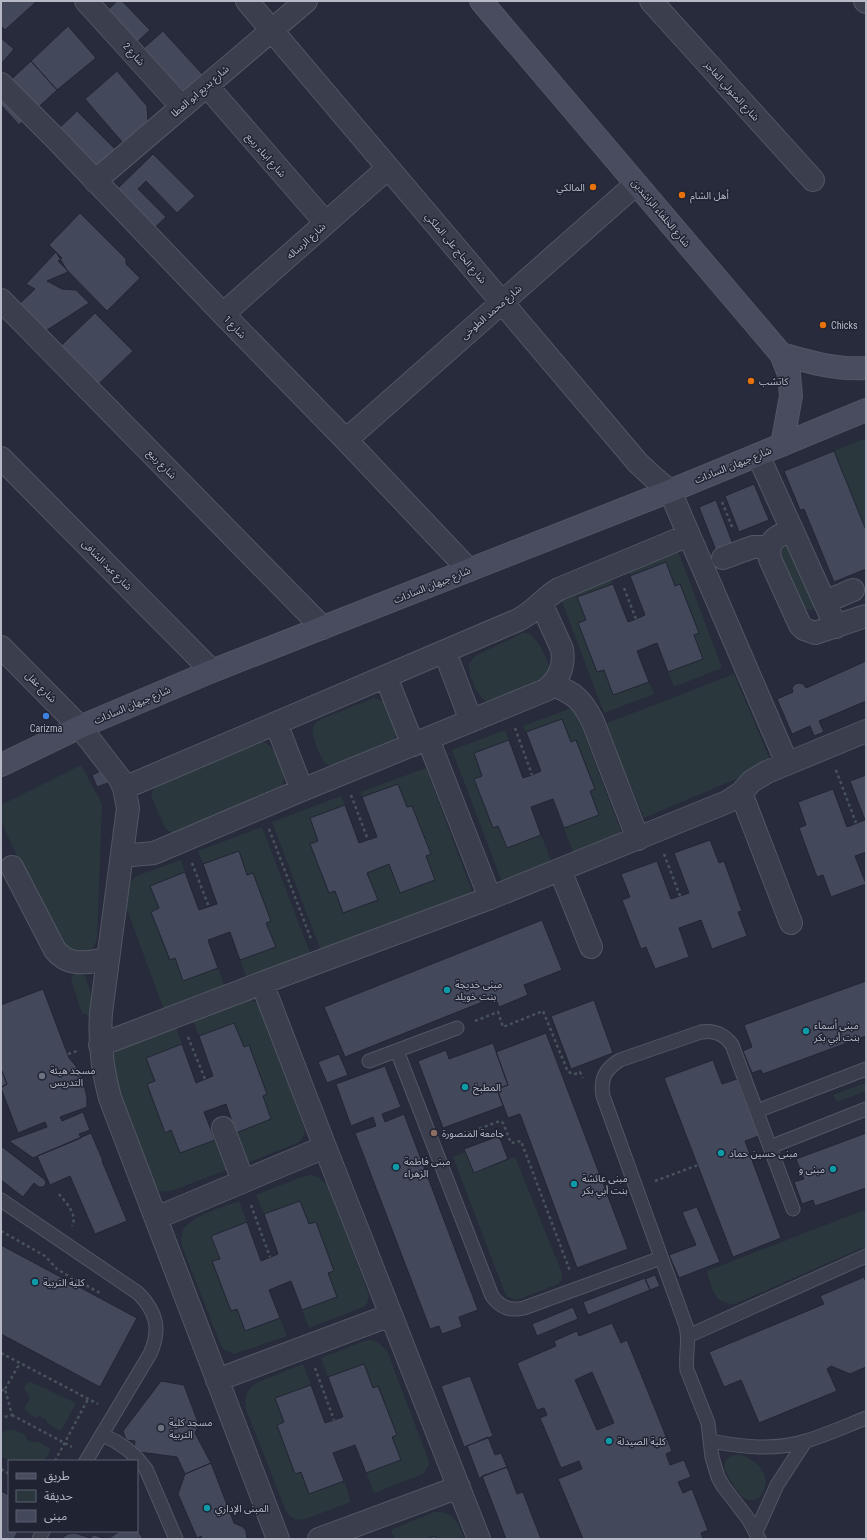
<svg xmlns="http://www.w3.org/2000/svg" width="867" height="1540" font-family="'Roboto Condensed','Noto Sans Arabic',sans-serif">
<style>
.green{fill:#2a383e}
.building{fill:#43495b;stroke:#222534;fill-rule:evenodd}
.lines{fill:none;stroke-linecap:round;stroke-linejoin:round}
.service-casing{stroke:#535664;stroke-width:15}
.minor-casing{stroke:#535664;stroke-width:24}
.secondary-casing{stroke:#535664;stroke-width:24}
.path{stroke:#47535a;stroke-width:2.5;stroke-dasharray:3 3;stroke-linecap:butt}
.service{stroke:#3b3e4d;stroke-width:13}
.minor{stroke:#3b3e4d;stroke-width:22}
.secondary{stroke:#494c5f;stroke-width:22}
.food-dot{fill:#e8710a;stroke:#1f2332;stroke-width:1.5}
.shop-dot{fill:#3f7fe0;stroke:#1f2332;stroke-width:1.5}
.culture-dot{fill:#0f9aa8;stroke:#1f2332;stroke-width:1.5}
.worship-dot{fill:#6b7280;stroke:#1f2332;stroke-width:1.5}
.education-dot{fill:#8d6e63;stroke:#1f2332;stroke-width:1.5}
.labels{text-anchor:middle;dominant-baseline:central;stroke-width:3;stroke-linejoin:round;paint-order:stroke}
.street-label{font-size:10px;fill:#b7b9c7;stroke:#1f2332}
.poi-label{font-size:10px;fill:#b7b9c7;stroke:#1f2332;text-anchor:start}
</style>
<rect width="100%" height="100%" fill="#272b3c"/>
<!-- green -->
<path class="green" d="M 866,438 L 866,530 L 834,451 Z
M 786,545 L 789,546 L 815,607 L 812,610 L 806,609 L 804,606 L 779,552 L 782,546 Z
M 678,551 L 722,668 L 674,687 L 668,672 L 703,658 L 694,635 L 699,633 L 680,584 L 675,586 L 666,563 L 630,576 L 627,570 Z
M 610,577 L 613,584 L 577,597 L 586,620 L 578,623 L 597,672 L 604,670 L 613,695 L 649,682 L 654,694 L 604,713 L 560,596 Z
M 523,633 C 527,633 530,633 532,636 C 538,640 548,660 549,667 C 550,672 548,675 545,679 L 491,703 C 478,701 468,675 469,664 L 475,656 Z
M 734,674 L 769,757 L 766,762 L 750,773 L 644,818 L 605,724 Z
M 374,698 L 383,701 L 386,705 L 397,733 L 393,743 L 334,766 C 331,766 328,765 325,763 C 321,758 310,734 313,727 C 314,724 317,722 319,720 Z
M 574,707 L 623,837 L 574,855 L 564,828 L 599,814 L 590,791 L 595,789 L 577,741 L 571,742 L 562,719 L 526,732 L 523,726 Z
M 505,730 L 509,740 L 474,753 L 482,776 L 475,779 L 498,826 L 507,848 L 541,835 L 552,863 L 502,882 L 452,750 Z
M 262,742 C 278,745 289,775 281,788 L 174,833 L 166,830 L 151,796 L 154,787 Z
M 81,765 L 102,804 L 97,939 C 94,947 92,951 84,955 L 60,945 L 1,822 L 1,805 Z
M 426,768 L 473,894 L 321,951 L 272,822 L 341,796 L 345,805 L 310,819 L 318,841 L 310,845 L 329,893 L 335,891 L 343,913 L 377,901 L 367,873 L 389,864 L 400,893 L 435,880 L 426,856 L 431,854 L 412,806 L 407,807 L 398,784 L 362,797 L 360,792 Z
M 262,827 L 311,955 L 247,979 L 240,960 L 276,947 L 266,923 L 271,921 L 253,873 L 247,875 L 239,851 L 203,864 L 198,851 Z
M 181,860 L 185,872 L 150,886 L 159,908 L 151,912 L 169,960 L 175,958 L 183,981 L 218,968 L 225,987 L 164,1010 L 125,904 C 127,892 127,884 136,876 Z
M 75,973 L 82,973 L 85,976 L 95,1007 L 93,1014 L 89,1016 L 82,1013 L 71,979 Z
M 245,998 C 253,1000 257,1002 261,1009 L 305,1130 L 304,1135 L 299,1142 L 247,1163 L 236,1133 L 271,1119 L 263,1096 L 267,1093 L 249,1045 L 244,1047 L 234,1023 L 199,1036 L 192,1017 Z
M 175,1024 L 182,1044 L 146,1058 L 155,1081 L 147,1084 L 165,1132 L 171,1130 L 180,1153 L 215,1140 L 227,1170 L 171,1191 C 163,1192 159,1191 153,1186 L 109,1073 C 110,1061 111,1055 120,1047 Z
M 865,1083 L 866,1091 L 837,1102 L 833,1095 Z
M 465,1152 L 474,1173 L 515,1157 L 562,1273 L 561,1281 L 558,1284 L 517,1300 L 508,1297 L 505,1293 L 453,1157 Z
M 311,1175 L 318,1177 L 328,1186 L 369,1295 L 367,1304 L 363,1307 L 309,1328 L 302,1310 L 337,1297 L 328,1273 L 334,1270 L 316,1222 L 309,1224 L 300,1201 L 264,1214 L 256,1195 L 304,1176 Z
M 239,1201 L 247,1222 L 211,1236 L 220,1259 L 212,1262 L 231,1310 L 237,1309 L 245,1331 L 280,1318 L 287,1336 L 234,1354 L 223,1349 L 220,1343 L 182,1246 C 181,1241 181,1235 183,1230 C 190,1216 224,1207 239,1201 Z
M 864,1210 L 866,1215 L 866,1245 L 864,1247 L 735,1304 C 713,1304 712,1288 707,1271 Z
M 371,1340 L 378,1342 L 387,1351 L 429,1461 L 428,1466 L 423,1474 L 374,1493 L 366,1473 L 401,1460 L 392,1437 L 397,1435 L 379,1386 L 373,1388 L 364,1364 L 328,1377 L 321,1358 L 364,1341 Z
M 303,1364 L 311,1385 L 284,1422 L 277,1425 L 295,1473 L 301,1472 L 309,1494 L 344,1481 L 351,1502 L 305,1519 C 296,1521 290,1518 285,1509 L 246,1409 C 244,1397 247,1390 256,1383 Z
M 28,1382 L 31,1382 L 76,1403 L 61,1431 L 47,1423 L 47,1420 L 39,1416 L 37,1418 C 13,1405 32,1407 29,1396 C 28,1393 25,1391 24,1388 Z
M 8,1430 L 15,1430 L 27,1436 L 26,1439 L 34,1443 L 37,1441 L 51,1449 L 44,1461 L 9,1461 L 1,1456 L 1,1434 Z
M 739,1454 C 754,1459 771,1472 764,1490 C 762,1494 760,1498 756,1499 C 752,1501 748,1500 744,1498 C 740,1495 737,1490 734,1486 C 725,1473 716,1458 739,1454 Z
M 434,1512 C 455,1511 458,1523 464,1539 L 436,1539 L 434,1536 L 426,1539 L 395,1539 L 391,1530 Z"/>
<!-- building -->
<path class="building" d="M 1,1 L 37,1 L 5,30 L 1,26 Z
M 117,1 L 122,1 L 150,30 L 136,43 L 107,11 Z
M 68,26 L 96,58 L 57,90 L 31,61 Z
M 163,31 L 203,75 L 178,97 L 138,53 Z
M 1,38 L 14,49 L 1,64 Z
M 31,61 L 57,90 L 19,125 L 1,105 L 1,89 Z
M 117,71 L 147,106 L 148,121 L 123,143 L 85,99 Z
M 77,111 L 116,150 L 91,174 L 52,135 Z
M 153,154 L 195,196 L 177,213 L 146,181 L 138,189 L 166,217 L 150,232 L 113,193 Z
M 80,213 L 126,259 L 126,264 L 140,278 L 107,311 L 58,261 L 62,258 L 49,245 Z
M 56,252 L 68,272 L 47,281 L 62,289 L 76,290 L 89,303 L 44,332 L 17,306 L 35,289 L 26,284 Z
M 95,313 L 133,351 L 84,398 L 46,360 Z
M 834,451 L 866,530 L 866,569 L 834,582 L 804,509 L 800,510 L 784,471 Z
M 754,484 L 769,520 L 739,532 L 725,496 Z
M 716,500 L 734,547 L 717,553 L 699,507 Z
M 666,562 L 675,586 L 680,584 L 699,633 L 694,635 L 703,659 L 668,672 L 657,643 L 637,651 L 649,682 L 613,695 L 604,670 L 597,672 L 578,623 L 586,620 L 577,597 L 613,584 L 628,622 L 636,619 L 645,615 L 630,576 Z
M 866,661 L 866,701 L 819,721 L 824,732 L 814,736 L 810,726 L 792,734 L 777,699 L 793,692 L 792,688 L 795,684 L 799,683 L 803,684 L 806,688 Z
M 562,719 L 571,742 L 576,740 L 595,789 L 590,791 L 599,815 L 564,828 L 553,799 L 531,807 L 541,835 L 507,848 L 498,826 L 493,828 L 474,779 L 482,776 L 474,753 L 509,740 L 523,778 L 532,775 L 541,771 L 526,732 Z
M 103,770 L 108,783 L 97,787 L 92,775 Z
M 866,775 L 866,852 L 855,856 L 866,884 L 831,897 L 823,875 L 817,877 L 799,828 L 806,825 L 798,802 L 833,789 L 847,827 L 865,820 L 850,781 Z
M 398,784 L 407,807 L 412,806 L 431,854 L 426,856 L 435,880 L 400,893 L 389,864 L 367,873 L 378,900 L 343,913 L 335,891 L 329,893 L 310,844 L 318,841 L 310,818 L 345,805 L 359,843 L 377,837 L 362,797 Z
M 710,840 L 719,863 L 724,861 L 742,911 L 738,912 L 747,936 L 712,949 L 701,920 L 679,928 L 689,957 L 655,969 L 646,947 L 641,949 L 622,900 L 630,897 L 621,874 L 657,861 L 671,899 L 689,893 L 674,853 Z
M 239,851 L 247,875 L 253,873 L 271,921 L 266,923 L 276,947 L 240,960 L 230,932 L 208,940 L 218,968 L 183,981 L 175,958 L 170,960 L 151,912 L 159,908 L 150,886 L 185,872 L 199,910 L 217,904 L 203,864 Z
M 542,920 L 562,970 L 524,985 L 528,995 L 499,1007 L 495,997 L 345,1057 L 324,1007 Z
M 866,981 L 866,1036 L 763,1074 L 761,1070 L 752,1073 L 743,1051 L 752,1047 L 744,1025 Z
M 43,989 L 69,1058 L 75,1065 L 83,1080 L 87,1098 L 87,1107 L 60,1117 L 62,1121 L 83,1112 L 90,1130 L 79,1134 L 81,1138 L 33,1158 L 9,1141 L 47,1127 L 45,1122 L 18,1133 L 1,1088 L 7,1084 L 1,1069 L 1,1005 Z
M 594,1000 L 613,1053 L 571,1069 L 551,1016 Z
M 234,1023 L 244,1047 L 249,1045 L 267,1094 L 263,1096 L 271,1119 L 236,1133 L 226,1104 L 204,1112 L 215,1140 L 180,1153 L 171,1130 L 165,1133 L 147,1084 L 155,1081 L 146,1058 L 182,1044 L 196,1083 L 213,1076 L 199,1036 Z
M 546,1033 L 628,1249 L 577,1268 L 520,1114 L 508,1118 L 497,1089 L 508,1085 L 496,1052 Z
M 493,1043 L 508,1085 L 497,1089 L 503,1106 L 443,1128 L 418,1061 L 446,1050 L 449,1059 Z
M 339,1054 L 348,1075 L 327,1083 L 318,1062 Z
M 713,1060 L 722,1084 L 737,1079 L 759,1136 L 745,1141 L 781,1238 L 733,1257 L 664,1078 Z
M 385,1066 L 401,1107 L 382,1114 L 385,1122 L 404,1114 L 478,1310 L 459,1317 L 462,1327 L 442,1334 L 439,1326 L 430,1329 L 355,1133 L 376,1126 L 373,1117 L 351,1126 L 336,1084 Z
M 1,1069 L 7,1084 L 1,1087 Z
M 91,1133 L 103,1161 L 102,1161 L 127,1221 L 95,1234 L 70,1176 L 50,1185 L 37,1156 Z
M 866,1133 L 866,1188 L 815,1206 L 813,1200 L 802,1204 L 794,1182 L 804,1179 L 796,1159 Z
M 499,1136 L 508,1159 L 474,1173 L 464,1149 Z
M 1,1146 L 44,1179 L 46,1182 L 45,1185 L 43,1187 L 39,1187 L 34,1183 L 23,1197 L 1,1180 Z
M 300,1201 L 309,1224 L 316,1222 L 334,1271 L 328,1273 L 337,1297 L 302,1310 L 291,1281 L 269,1290 L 280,1318 L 245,1331 L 237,1309 L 231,1311 L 212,1261 L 220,1259 L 211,1236 L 247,1222 L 261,1261 L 278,1254 L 264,1214 Z
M 697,1207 L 720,1262 L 679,1278 L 669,1255 L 696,1245 L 682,1212 Z
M 1,1245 L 137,1318 L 100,1387 L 1,1334 Z
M 655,1275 L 660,1286 L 650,1290 L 645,1279 Z
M 864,1277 L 866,1282 L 866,1367 L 850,1374 L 831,1366 L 827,1369 L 837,1391 L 759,1423 L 741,1380 L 724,1387 L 709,1352 L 824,1304 L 820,1296 Z
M 645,1278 L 650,1290 L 588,1315 L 583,1302 Z
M 573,1307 L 578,1319 L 537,1336 L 532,1324 Z
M 612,1323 L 621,1343 L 627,1340 L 672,1451 L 666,1454 L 670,1465 L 684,1460 L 691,1477 L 678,1482 L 683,1493 L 692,1489 L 708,1530 L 701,1533 L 703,1539 L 583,1539 L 558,1479 L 582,1469 L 579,1461 L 561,1468 L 540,1418 L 547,1415 L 544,1408 L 537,1410 L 517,1363 L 556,1346 L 554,1341 L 577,1331 L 579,1336 ZM 592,1372 L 614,1423 L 597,1430 L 575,1380 Z
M 364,1364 L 373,1388 L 378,1386 L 397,1435 L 392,1437 L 401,1460 L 366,1473 L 355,1445 L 333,1453 L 344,1481 L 309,1494 L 301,1472 L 295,1474 L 277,1425 L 284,1422 L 275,1398 L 311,1385 L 325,1423 L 343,1417 L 328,1377 Z
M 470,1376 L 493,1436 L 464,1447 L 441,1386 Z
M 161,1381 L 184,1385 L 199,1425 L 195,1433 L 211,1463 L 185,1474 L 177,1457 L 139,1452 L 134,1448 L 135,1441 L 126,1440 L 123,1431 Z
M 488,1437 L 495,1455 L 501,1453 L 507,1467 L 479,1478 L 467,1446 Z
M 211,1463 L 234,1523 L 243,1527 L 246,1531 L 247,1539 L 200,1539 L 202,1536 L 197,1538 L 178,1494 L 185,1474 Z
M 507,1467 L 517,1494 L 523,1492 L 541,1539 L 506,1539 L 482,1476 Z
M 1,1491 L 9,1495 L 9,1531 L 18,1531 L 14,1539 L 1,1539 Z
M 137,1529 L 143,1539 L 108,1539 L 120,1531 L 137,1531 Z
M 75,1533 L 90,1538 L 94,1535 L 107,1539 L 60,1539 L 68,1534 Z
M 435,1536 L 436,1539 L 426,1539 Z"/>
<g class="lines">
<!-- service casing -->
<g class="service-casing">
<path id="service" d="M 397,1051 L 492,1296 C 501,1308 510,1311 524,1308 L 661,1258
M 369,1061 L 457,1028
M 757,1111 L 866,1069
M 770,1147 L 866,1109
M 1,1200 L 138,1293 C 157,1312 161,1330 150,1354 L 86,1461
M 688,1336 L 866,1256
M 102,1435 L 115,1441 L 127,1449 L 137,1458 L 146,1469 L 176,1539
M 711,1441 C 742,1447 775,1451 806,1441 C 826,1435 846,1426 866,1418
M 756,1532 L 777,1485 L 805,1442
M 39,1539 L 43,1531
M 759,1539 L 749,1520 L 723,1486 L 718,1477 L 712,1457 L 708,1423 L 687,1370 C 685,1355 690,1341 686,1326 L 603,1096 C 600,1079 605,1069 620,1060 L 701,1032 C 715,1030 724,1034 732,1045 L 793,1209"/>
</g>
<!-- minor casing -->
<g class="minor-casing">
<path id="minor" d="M 86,1 L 182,107
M 247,1 L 638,463 L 653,477 L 670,491 L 787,763
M 651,1 L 813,180
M 865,1 L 866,2
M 1,84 L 52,135 L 223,314 L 346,440 L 469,570
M 207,86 L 326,223
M 95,181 L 306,1
M 1,300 L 323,628
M 223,314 L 388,168
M 346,440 L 636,184
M 758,455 L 836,627
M 1,458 L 212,671
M 792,529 C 776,537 767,540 770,559 L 800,625 L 804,629 L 815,633 L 866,616
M 723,558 L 753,547 L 769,547
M 825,602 L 853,590
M 1,647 L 80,727 L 120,779 L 124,788 L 128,808 L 101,1013 C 99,1043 102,1069 110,1098 L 278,1539
M 445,652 L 471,721
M 386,677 L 413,745
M 552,685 C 574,692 583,701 593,722 L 638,839
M 276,723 L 302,790
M 428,739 L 490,898
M 124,788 L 518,620 C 535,612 543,598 559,589 L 689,535
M 741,793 L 791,923
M 122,853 L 132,855 L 154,853 L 302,790 L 546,690 C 559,679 565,667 562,649 L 541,603
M 12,867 L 55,950 C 70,968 87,962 108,959
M 560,870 L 591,947
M 262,983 L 325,1147 L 479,1539
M 100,1045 L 262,983 L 490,898 L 727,802 L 741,793 L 752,781 L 767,772 L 866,731
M 223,1128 L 243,1181
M 156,1218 L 325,1147
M 217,1380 L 391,1315
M 319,1539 L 459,1487"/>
</g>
<!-- secondary casing -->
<g class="secondary-casing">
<path id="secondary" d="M 481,1 L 781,354 L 789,374 L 791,396 L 782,445
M 781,354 C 809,362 836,370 866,368
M 1,765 L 80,727 L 212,671 L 670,491 L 866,410"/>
</g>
<!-- path -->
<path class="path" d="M 722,502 L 733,529
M 624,588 L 636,619
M 515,728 L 532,775
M 836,770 L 856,823
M 351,795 L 368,840
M 269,829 L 311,939
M 664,854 L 680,896
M 192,863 L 209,907
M 475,1021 L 498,1012 L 503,1027 L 543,1011 L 568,1072 L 575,1074 L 580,1072 L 583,1078
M 188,1037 L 205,1079
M 68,1054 L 77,1051
M 451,1139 L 500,1121 L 503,1123 L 511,1143 L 521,1141 L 570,1271
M 655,1181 L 698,1165
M 59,1194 C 66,1203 78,1214 72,1226
M 251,1205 L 270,1257
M 1,1231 L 45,1256 L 57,1269 L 67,1275 L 102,1294
M 1,1353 L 98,1404
M 315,1368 L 334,1420
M 5,1389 L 20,1363
M 1,1391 L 5,1389 L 12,1415 L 1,1418
M 12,1415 L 72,1447
M 55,1461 L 88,1399
M 1,1469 L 9,1474"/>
<!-- service -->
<use href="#service" class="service"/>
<!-- minor -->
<use href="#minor" class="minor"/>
<!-- secondary -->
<use href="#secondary" class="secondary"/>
</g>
<!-- markers -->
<g class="food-dot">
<circle cx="593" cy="187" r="4"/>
<circle cx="682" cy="195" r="4"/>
<circle cx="823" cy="325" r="4"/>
<circle cx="751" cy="381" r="4"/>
</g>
<circle class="shop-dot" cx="46" cy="716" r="4"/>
<g class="culture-dot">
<circle cx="447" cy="990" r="4"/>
<circle cx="806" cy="1031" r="4"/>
<circle cx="465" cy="1087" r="4"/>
<circle cx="721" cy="1153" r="4"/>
<circle cx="396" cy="1167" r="4"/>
<circle cx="833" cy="1169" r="4"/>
<circle cx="574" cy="1184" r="4"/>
<circle cx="35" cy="1282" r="4"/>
<circle cx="609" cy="1441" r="4"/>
<circle cx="207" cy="1508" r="4"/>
</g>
<g class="worship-dot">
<circle cx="42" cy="1076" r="4"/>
<circle cx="161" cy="1428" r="4"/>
</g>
<circle class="education-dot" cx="434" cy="1133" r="4"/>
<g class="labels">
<!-- street labels -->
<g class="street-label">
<text transform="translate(134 54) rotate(48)">شارع 2</text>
<text transform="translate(200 91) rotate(-41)">شارع بديع ابو العطا</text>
<text transform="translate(732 91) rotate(48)">شارع المتولي العاجز</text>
<text transform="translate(266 155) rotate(49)">شارع ابناء ربيع</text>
<text transform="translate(661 213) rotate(50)">شارع الخلفاء الراشدين</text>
<text transform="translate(306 241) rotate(-42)">شارع الرساله</text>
<text transform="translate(456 248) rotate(50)">شارع الحاج على الملكي</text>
<text transform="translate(491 312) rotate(-41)">شارع محمد الطوخى</text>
<text transform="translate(235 327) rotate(46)">شارع 1</text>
<text transform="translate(162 464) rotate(46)">شارع ربيع</text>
<text transform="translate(733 465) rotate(-22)">شارع جيهان السادات</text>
<text transform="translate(107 565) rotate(45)">شارع عبد الشافى</text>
<text transform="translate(432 585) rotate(-22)">شارع جيهان السادات</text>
<text transform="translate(41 687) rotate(45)">شارع عقل</text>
<text transform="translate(132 705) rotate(-23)">شارع جيهان السادات</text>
</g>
<!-- poi labels -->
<g class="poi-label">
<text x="585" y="187" text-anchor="end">المالكي</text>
<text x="690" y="195">أهل الشام</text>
<text x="831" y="325">Chicks</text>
<text x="759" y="381">كاتشب</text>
<text x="46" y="728" text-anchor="middle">Carizma</text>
<text x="455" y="984">مبنى خديجة<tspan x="455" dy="12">بنت خويلد</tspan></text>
<text x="814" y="1025">مبنى أسماء<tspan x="814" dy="12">بنت أبي بكر</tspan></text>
<text x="50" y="1070">مسجد هيئة<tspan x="50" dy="12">التدريس</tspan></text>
<text x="473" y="1087">المطبخ</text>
<text x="442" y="1133">جامعة المنصورة</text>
<text x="729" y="1153">مبنى حسين حماد</text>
<text x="404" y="1161">مبنى فاطمة<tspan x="404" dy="12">الزهراء</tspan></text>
<text x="825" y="1169" text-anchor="end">مبنى و</text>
<text x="582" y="1178">مبنى عائشة<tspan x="582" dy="12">بنت أبي بكر</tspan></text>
<text x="43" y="1282">كلية التربية</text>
<text x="169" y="1422">مسجد كلية<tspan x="169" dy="12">التربية</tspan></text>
<text x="617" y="1441">كلية الصيدلة</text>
<text x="215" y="1508">المبنى الإداري</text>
</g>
</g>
<!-- border -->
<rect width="867" height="1540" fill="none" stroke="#b7b9c7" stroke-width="4"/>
<!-- legend -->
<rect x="8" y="1460" width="130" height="72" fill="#1f2332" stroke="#5c5f6e"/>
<rect x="16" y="1473" width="20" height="6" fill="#494c5f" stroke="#5c5f6e"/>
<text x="44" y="1480" font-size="12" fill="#b7b9c7">طريق</text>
<rect x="16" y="1490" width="20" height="12" fill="#2a383e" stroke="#5c5f6e"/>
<text x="44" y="1500" font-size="12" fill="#b7b9c7">حديقة</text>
<rect x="16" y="1510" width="20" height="12" fill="#43495b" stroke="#5c5f6e"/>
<text x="44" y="1520" font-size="12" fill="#b7b9c7">مبنى</text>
</svg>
